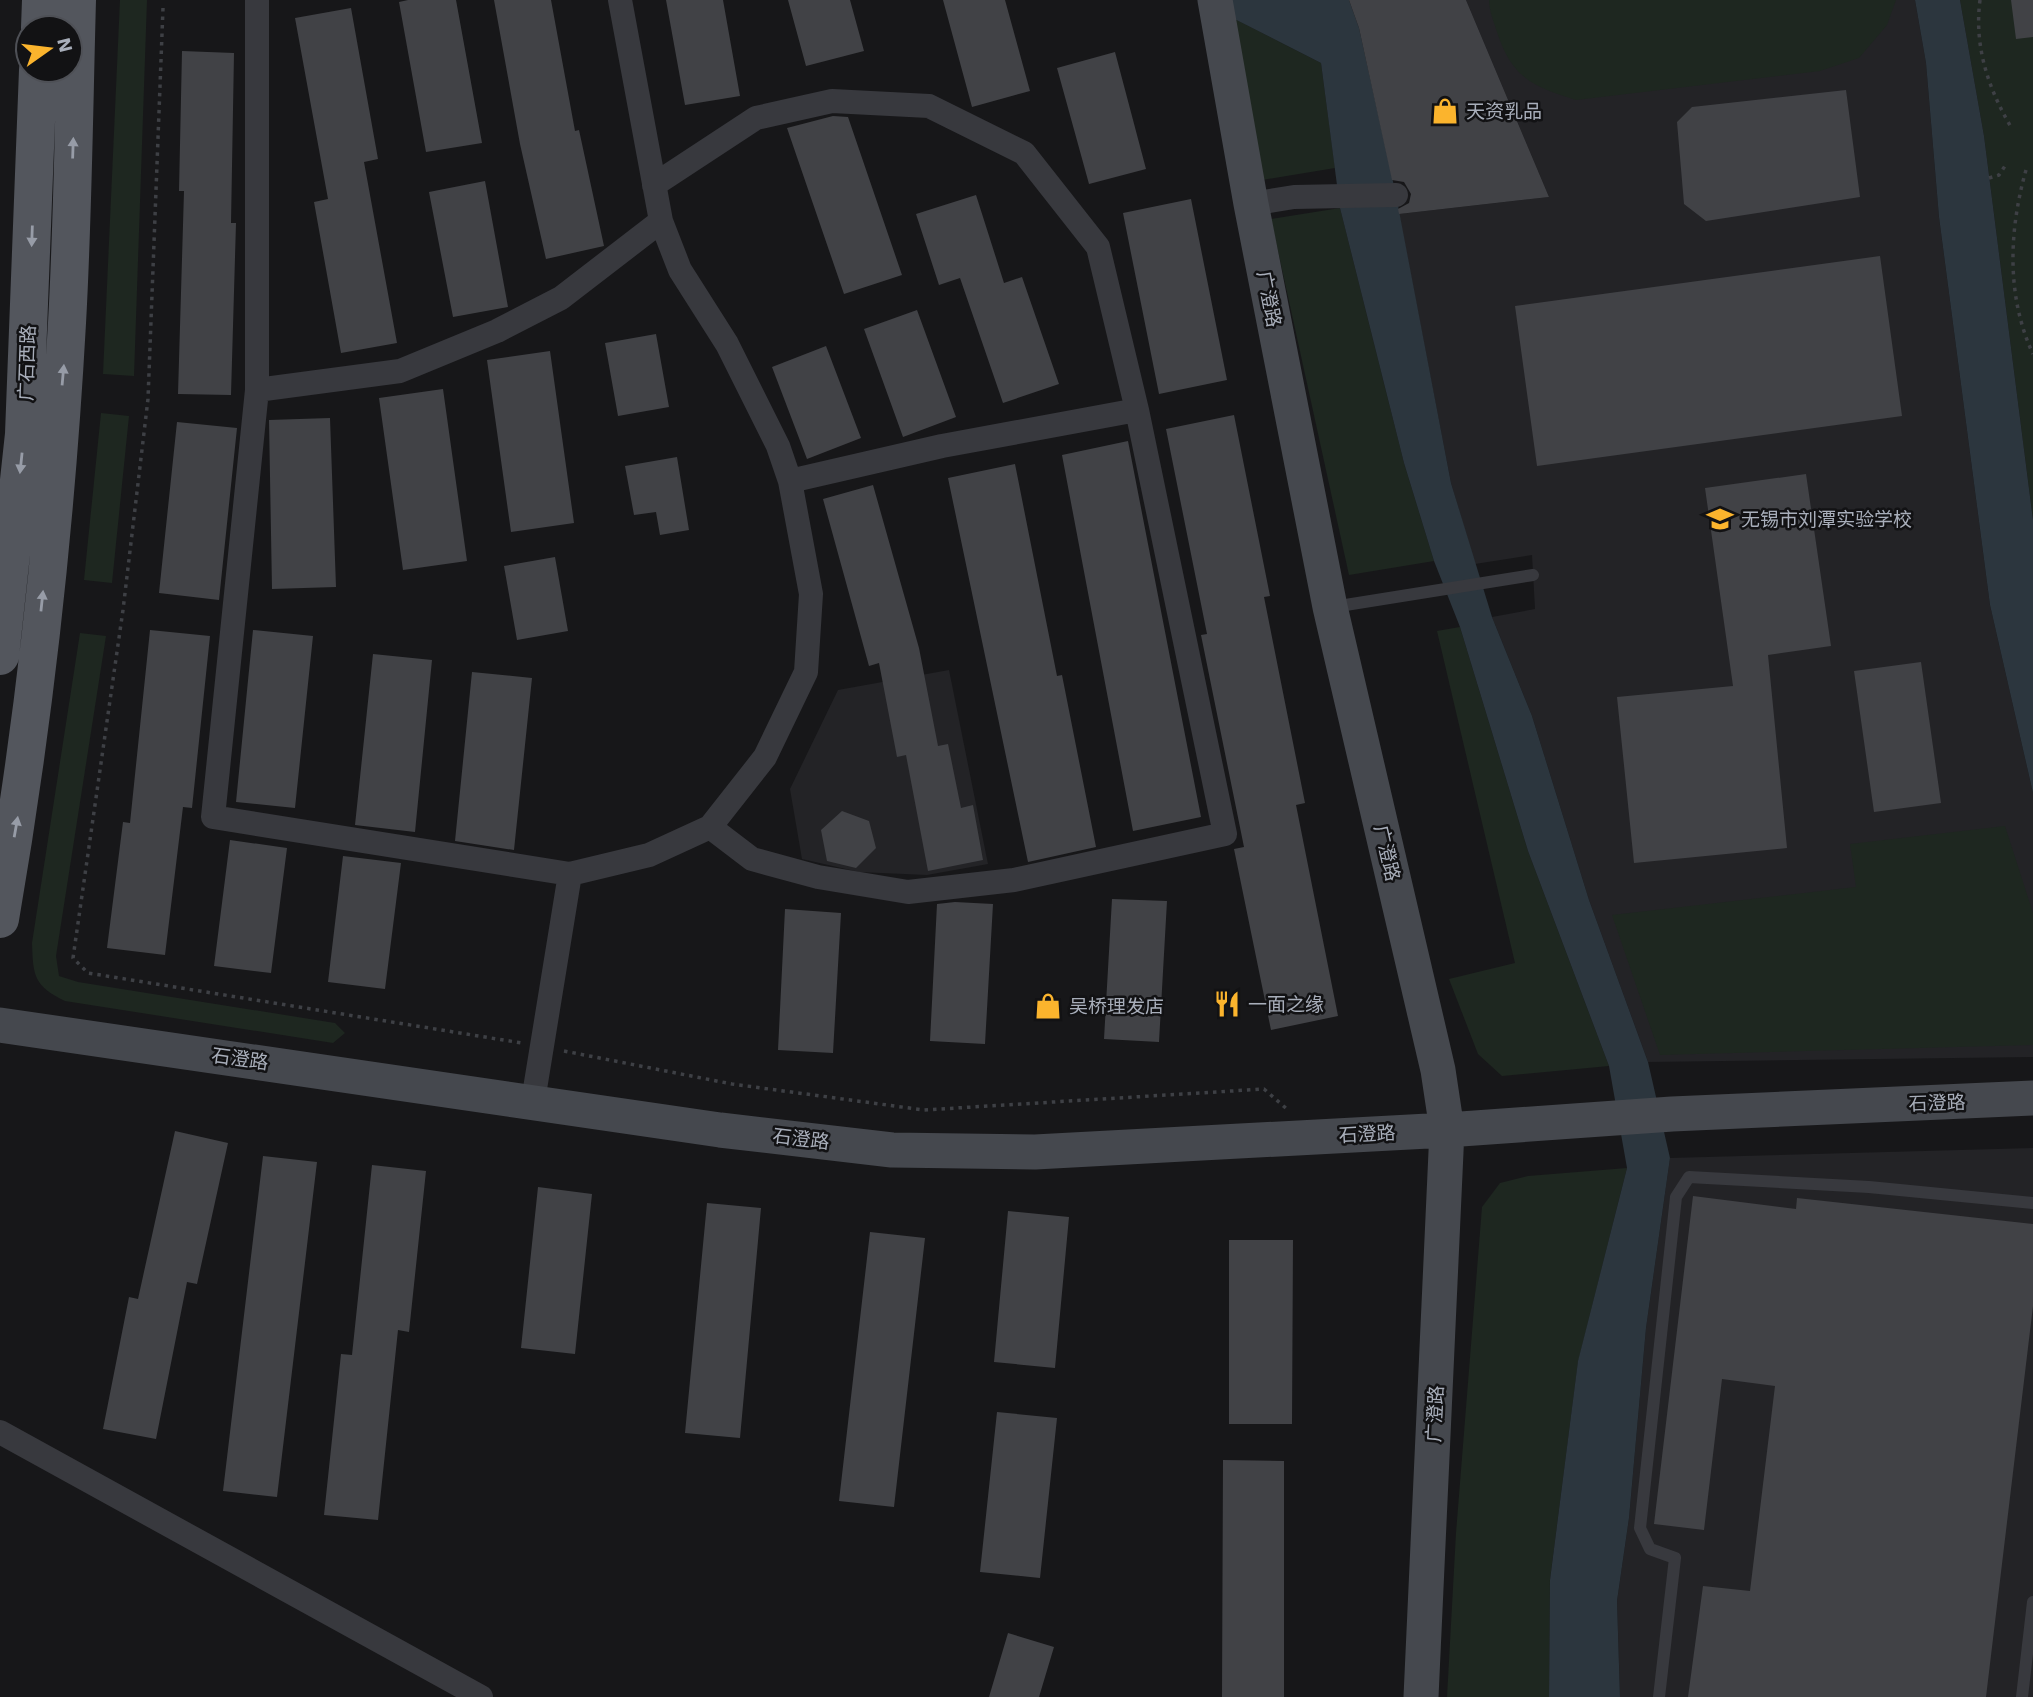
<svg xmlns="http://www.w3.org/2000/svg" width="2033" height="1697" font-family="'Work Sans','Noto Sans SC',sans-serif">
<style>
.built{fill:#232326}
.green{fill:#1e2720}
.water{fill:#2c363e}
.building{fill:#414246}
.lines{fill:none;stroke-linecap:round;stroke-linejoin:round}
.path{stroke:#3e4045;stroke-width:3.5;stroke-dasharray:3.5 5;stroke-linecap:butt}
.lane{stroke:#38393e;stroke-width:12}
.street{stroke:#38393e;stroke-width:24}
.secondary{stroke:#45484e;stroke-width:35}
.primary{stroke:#53565d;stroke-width:38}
.oneway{fill:#979ca7}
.labels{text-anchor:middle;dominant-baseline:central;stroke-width:5;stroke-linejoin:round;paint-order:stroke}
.poi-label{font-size:19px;fill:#a8aeba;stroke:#121214;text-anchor:start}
.street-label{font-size:19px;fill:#a8aeba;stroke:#121214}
</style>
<rect width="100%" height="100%" fill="#171719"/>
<!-- built -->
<path class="built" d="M 1466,0 L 1915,0 L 1926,63 L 1939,217 L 1990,605 L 2033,793 L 2033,1057 L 1648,1062 L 1589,900 L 1532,716 L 1492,617 L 1535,609 L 1532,555 L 1475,564 L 1451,483 L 1399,214 L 1549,197 Z
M 949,670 L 988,864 L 927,875 L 859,872 L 802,859 L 790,789 L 838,690 Z
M 2033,1148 L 2033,1697 L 1620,1697 L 1617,1601 L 1629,1518 L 1646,1328 L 1670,1158 Z"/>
<!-- green -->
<path class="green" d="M 120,0 L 147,0 L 134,376 L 103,374 Z
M 1489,0 L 1896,0 L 1887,25 L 1859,58 L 1820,71 L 1576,100 C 1532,86 1512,78 1497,32 C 1494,22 1489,11 1489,0 Z
M 1960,0 L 2033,0 L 2033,520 L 1984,136 Z
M 1231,17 L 1321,63 L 1335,168 L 1262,180 Z
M 1340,208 L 1404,463 L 1434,561 L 1349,575 L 1271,219 Z
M 101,413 L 129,416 L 112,583 L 84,580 Z
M 1460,627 L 1528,851 L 1609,1066 L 1502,1076 L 1478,1054 L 1449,979 L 1515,963 L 1437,631 Z
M 80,633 L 106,636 L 56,956 L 59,976 L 78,982 L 335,1023 L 345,1033 L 333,1043 L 65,1001 C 34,986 33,976 32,943 Z
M 2005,826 L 2033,913 L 2033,1045 L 1660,1055 L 1612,915 L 1856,887 L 1850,844 Z
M 1627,1168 L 1578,1362 L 1550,1580 L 1549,1697 L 1447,1697 L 1456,1533 L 1482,1207 L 1500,1183 L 1528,1176 Z"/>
<!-- water -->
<path class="water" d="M 1197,0 L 1349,0 L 1359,28 L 1396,195 L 1451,483 L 1492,617 L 1532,716 L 1589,900 L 1648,1062 L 1670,1158 L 1646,1328 L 1629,1518 L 1617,1601 L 1620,1697 L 1549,1697 L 1550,1580 L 1578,1361 L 1627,1168 L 1609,1066 L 1528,851 L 1460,627 L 1434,561 L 1404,463 L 1340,208 L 1321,63 Z
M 1915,0 L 1960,0 L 1984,136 L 2033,520 L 2033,793 L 1990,605 L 1939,217 L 1926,63 Z"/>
<!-- building -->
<path class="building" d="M 408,0 L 456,0 L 482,143 L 426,152 L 399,2 Z
M 494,0 L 551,0 L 575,131 L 579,130 L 604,246 L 546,259 L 520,144 Z
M 666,0 L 723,0 L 740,96 L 685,105 Z
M 788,0 L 850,0 L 864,51 L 806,66 Z
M 943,0 L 1005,0 L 1030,91 L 972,107 Z
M 1349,0 L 1466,0 L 1549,197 L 1399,214 L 1398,209 L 1409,203 L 1411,194 L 1404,182 L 1392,180 L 1359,28 Z
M 2011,0 L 2033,0 L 2033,37 L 2016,39 Z
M 351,8 L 378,159 L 364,162 L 397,343 L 341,353 L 314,202 L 328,199 L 295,18 Z
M 182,51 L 234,53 L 231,223 L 236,223 L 231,395 L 178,394 L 184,191 L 179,191 Z
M 1115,52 L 1146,169 L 1089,184 L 1057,68 Z
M 1846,90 L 1860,197 L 1706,221 L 1684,204 L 1677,122 L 1692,107 Z
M 833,116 L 848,117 L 902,275 L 844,294 L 787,128 Z
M 485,181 L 508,307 L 453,317 L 429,192 Z
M 976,195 L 1004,283 L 1022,277 L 1059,384 L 1003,403 L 960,278 L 939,285 L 916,214 Z
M 1191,199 L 1227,380 L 1159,394 L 1123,213 Z
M 1880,256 L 1902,416 L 1537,466 L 1515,306 Z
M 917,310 L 956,417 L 903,437 L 864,329 Z
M 656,334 L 669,407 L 618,416 L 605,343 Z
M 826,346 L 861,438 L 807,459 L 772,367 Z
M 550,351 L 574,523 L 511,532 L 487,360 Z
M 443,389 L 467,561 L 403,570 L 379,398 Z
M 1234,415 L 1270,596 L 1264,597 L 1305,803 L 1296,805 L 1338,1016 L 1271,1030 L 1234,849 L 1244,847 L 1201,635 L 1207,634 L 1166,429 Z
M 330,418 L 336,587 L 272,589 L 269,420 Z
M 177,422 L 237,428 L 219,600 L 159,593 Z
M 1128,441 L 1201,817 L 1133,831 L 1062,455 Z
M 677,457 L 689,530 L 660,535 L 656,512 L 634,515 L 625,466 Z
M 1015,464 L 1057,676 L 1062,675 L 1096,847 L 1028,862 L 948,478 Z
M 1806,474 L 1831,646 L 1768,655 L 1787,848 L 1634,863 L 1617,697 L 1733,686 L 1705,488 Z
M 873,485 L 919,648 L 938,746 L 948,744 L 961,808 L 973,805 L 983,860 L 928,871 L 906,755 L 897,757 L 879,663 L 869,666 L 823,499 Z
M 555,557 L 568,631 L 517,640 L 504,566 Z
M 150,630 L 210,636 L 192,808 L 183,807 L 165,955 L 107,948 L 123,822 L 130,823 Z
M 253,630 L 313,636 L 295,808 L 236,802 Z
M 373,654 L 432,660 L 415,832 L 355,825 Z
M 1921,662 L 1941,803 L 1874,812 L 1854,671 Z
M 472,672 L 532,678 L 514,850 L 455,841 Z
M 842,811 L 869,821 L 876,848 L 856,868 L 827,861 L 821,830 Z
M 230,840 L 287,848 L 271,973 L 214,966 Z
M 343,856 L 401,863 L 385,989 L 328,982 Z
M 1112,899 L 1167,901 L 1159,1042 L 1104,1039 Z
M 955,902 L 993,904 L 985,1044 L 930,1041 L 937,904 Z
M 785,909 L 841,913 L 833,1053 L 778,1050 Z
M 175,1131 L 228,1143 L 197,1284 L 187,1282 L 156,1439 L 103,1429 L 129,1297 L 138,1299 Z
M 263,1156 L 317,1162 L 277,1497 L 223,1491 Z
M 372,1165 L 426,1171 L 409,1332 L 398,1330 L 378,1520 L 324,1515 L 341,1354 L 352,1355 Z
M 538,1187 L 592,1194 L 575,1354 L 521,1348 Z
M 1693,1196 L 1796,1209 L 1797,1198 L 2033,1224 L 2033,1306 L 1986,1697 L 1688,1697 L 1703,1586 L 1750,1591 L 1775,1386 L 1722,1379 L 1704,1530 L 1654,1524 Z
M 707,1203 L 761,1208 L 740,1438 L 685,1433 Z
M 1008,1211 L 1069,1217 L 1055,1368 L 994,1362 Z
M 870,1232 L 925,1238 L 894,1507 L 839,1501 Z
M 1229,1240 L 1293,1240 L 1292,1424 L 1229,1424 Z
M 997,1412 L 1057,1418 L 1040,1578 L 980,1572 Z
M 1223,1460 L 1284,1461 L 1284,1697 L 1222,1697 Z
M 1008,1633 L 1054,1647 L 1039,1697 L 989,1697 Z"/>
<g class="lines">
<!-- path -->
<path class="path" d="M 1980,0 C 1974,46 1988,88 2011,127
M 163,8 L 148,399 L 123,610 L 73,958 L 88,973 L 522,1043
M 2026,170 C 2009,230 2006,296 2033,354
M 1989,178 L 1999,175 L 2007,163
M 564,1051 L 732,1084 L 924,1110 L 1264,1089 L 1288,1110"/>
<!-- lane -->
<path class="lane" d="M 1333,607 L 1533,575
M 1659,1697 L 1675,1558 L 1650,1549 L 1640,1528 L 1676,1197 L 1689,1177 L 1869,1187 L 2033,1203
M 2022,1697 L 2033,1602"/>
<!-- street -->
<path class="street" d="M 257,0 L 257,390 L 400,371 L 497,331 L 561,298 L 661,221
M 654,185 L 756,118 L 832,101 L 929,106 L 1024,153 L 1098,247 L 1137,410 L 942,446 L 790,481
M 1251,204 L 1294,197 L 1396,195
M 257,390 L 213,817 L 570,874
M 710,827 L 752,859 L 818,877 L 908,892 L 1014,880 L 1225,834 L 1137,410
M 533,1101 L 570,874 L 649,855 L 710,827 L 765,757 L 806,672 L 811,594 L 790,481 L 778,446 L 727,344 L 680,270 L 661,221 L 620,0
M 0,1432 L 481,1697"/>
<!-- secondary -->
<path class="secondary" d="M 1215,0 L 1251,204 L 1330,607 L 1438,1070 L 1447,1130 L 1421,1697
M 0,1025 L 720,1130 L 892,1150 L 1035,1152 L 1447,1130 L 1672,1114 L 2033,1098"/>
<!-- primary -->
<path class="primary" d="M 40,28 L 41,0
M 0,656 L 24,434 L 38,70
M 0,919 C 34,723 56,522 67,323 C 73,216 74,108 77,0"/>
</g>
<!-- one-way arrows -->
<defs><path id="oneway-solid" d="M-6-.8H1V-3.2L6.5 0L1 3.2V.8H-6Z" transform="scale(1.75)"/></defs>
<g class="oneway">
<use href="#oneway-solid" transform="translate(73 148) rotate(-88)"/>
<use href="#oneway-solid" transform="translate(32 236) rotate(92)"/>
<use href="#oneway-solid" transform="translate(63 375) rotate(-85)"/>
<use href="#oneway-solid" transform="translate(21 463) rotate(96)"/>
<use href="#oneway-solid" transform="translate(42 601) rotate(-84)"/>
<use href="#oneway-solid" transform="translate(16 827) rotate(-80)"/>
</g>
<!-- icons -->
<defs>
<g id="shop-bare" transform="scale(2.1)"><path d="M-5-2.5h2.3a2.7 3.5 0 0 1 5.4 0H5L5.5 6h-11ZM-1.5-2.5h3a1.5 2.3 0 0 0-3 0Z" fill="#fbb42d" stroke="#121214" stroke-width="2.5" paint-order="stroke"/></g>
<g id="school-bare" transform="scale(2.1)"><path d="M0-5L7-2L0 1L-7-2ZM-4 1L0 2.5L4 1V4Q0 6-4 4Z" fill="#fbb42d" stroke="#121214" stroke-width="2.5" paint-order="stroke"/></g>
<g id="restaurant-bare" transform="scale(2.1)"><path d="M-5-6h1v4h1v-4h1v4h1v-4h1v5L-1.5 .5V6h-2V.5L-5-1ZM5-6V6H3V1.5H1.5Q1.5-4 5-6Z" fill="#fbb42d" stroke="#121214" stroke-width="2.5" paint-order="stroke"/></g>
</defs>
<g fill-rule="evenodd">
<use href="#shop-bare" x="1445" y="111"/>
<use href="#school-bare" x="1720" y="519"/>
<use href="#restaurant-bare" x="1227" y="1004"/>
<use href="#shop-bare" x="1048" y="1006"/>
</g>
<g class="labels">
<!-- poi labels -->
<g class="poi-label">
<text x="1466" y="111">天资乳品</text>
<text x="1741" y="519">无锡市刘潭实验学校</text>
<text x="1248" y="1004">一面之缘</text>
<text x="1069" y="1006">吴桥理发店</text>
</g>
<!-- street labels -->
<g class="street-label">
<text transform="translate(1269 299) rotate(79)">广澄路</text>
<text transform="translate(27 363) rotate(-88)">广石西路</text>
<text transform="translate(1387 853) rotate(77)">广澄路</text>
<text transform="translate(240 1059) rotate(8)">石澄路</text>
<text transform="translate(1937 1103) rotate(-2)">石澄路</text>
<text transform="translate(1367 1134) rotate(-3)">石澄路</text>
<text transform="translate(801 1139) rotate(7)">石澄路</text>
<text transform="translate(1435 1414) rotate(-87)">广澄路</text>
</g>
</g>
<!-- north arrow -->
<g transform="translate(49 49) rotate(76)"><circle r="33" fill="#121214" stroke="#4e5056" stroke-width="2"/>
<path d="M0-5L12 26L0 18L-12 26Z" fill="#fbb42d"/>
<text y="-10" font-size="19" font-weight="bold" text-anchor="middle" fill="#a8aeba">N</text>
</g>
</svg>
